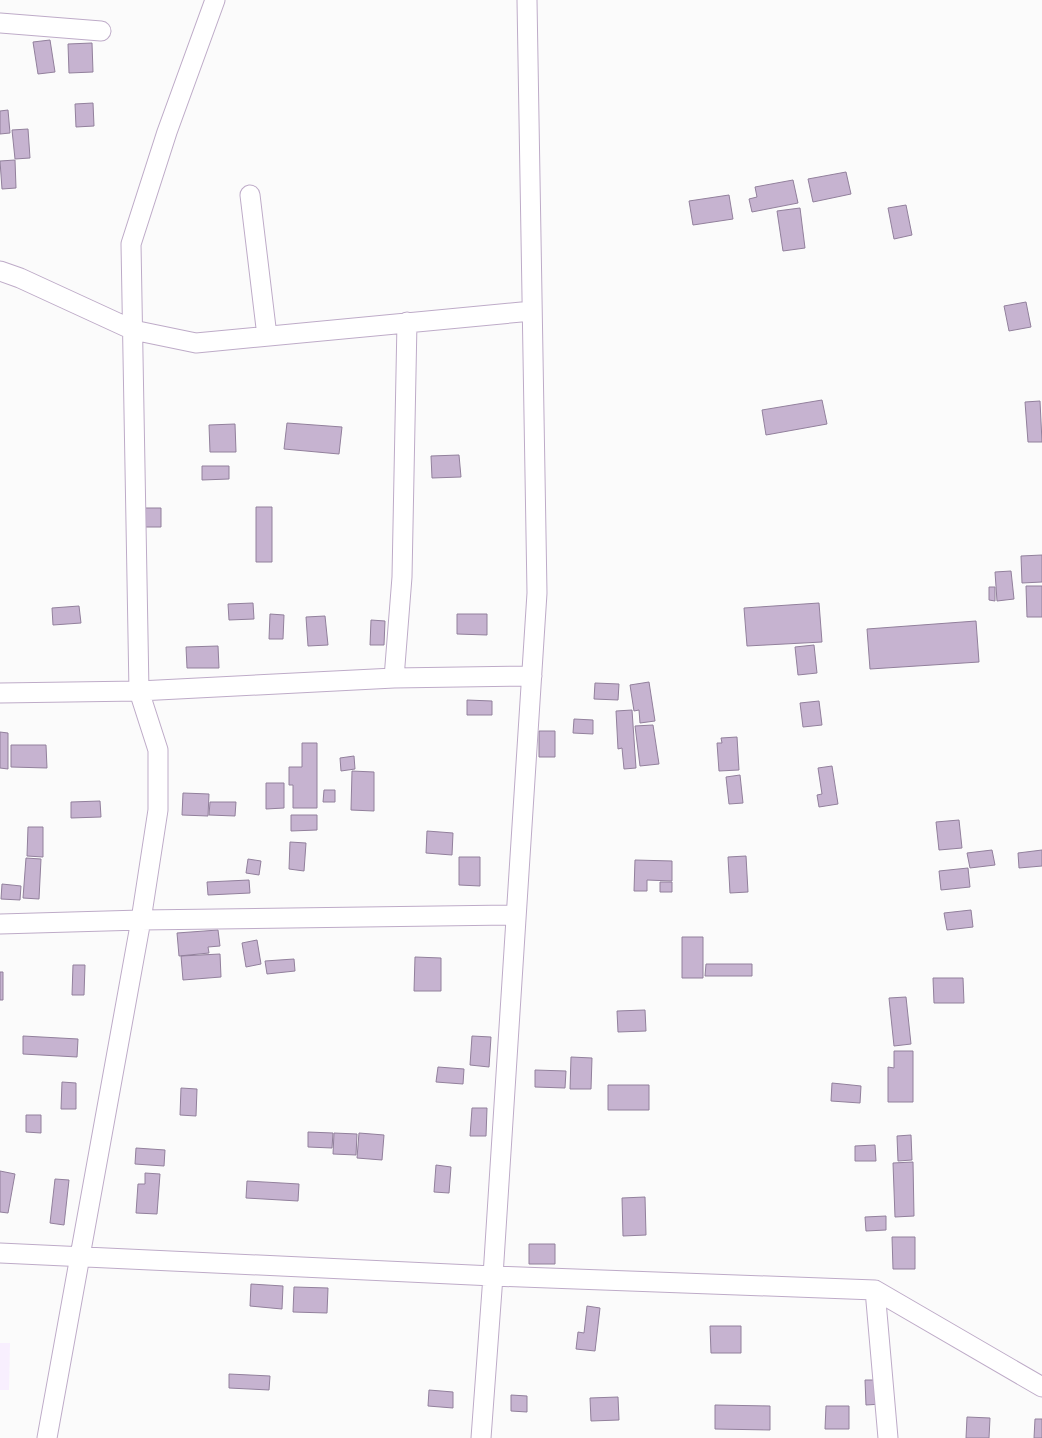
<svg xmlns="http://www.w3.org/2000/svg" width="1042" height="1438" font-family="Inter,sans-serif">
<style>
.built{fill:#f8effe}
.building{fill:#c6b3d0;stroke:#92809c}
.lines{fill:none;stroke-linecap:round;stroke-linejoin:round}
.street-casing{stroke:#beabc8;stroke-width:21}
.street{stroke:#fff;stroke-width:19}
</style>
<rect width="100%" height="100%" fill="#fbfbfb"/>
<!-- built -->
<path class="built" d="M 0,1343 L 10,1343 L 9,1390 L 0,1390 Z"/>
<!-- building -->
<path class="building" d="M 50,40 L 55,72 L 38,74 L 33,42 Z
M 92,43 L 93,72 L 69,73 L 68,44 Z
M 93,103 L 94,126 L 76,127 L 75,104 Z
M 8,110 L 10,133 L 0,134 L 0,111 Z
M 28,129 L 30,158 L 15,159 L 12,130 Z
M 15,160 L 16,188 L 2,189 L 0,161 Z
M 846,172 L 851,194 L 813,202 L 808,179 Z
M 793,180 L 798,203 L 752,212 L 749,199 L 757,197 L 755,187 Z
M 729,195 L 733,219 L 693,225 L 689,201 Z
M 906,205 L 912,235 L 894,239 L 888,208 Z
M 800,208 L 805,248 L 783,251 L 777,211 Z
M 1026,302 L 1031,327 L 1009,331 L 1004,306 Z
M 822,400 L 827,424 L 766,435 L 762,410 Z
M 1040,401 L 1042,442 L 1028,442 L 1025,402 Z
M 287,423 L 342,427 L 339,454 L 284,449 Z
M 235,424 L 236,452 L 210,452 L 209,425 Z
M 459,455 L 461,477 L 432,478 L 431,456 Z
M 202,466 L 229,466 L 229,479 L 202,480 Z
M 256,507 L 272,507 L 272,562 L 256,562 Z
M 141,508 L 161,508 L 161,527 L 141,527 Z
M 1042,555 L 1042,582 L 1022,583 L 1021,556 Z
M 1011,571 L 1014,599 L 997,601 L 995,572 Z
M 1026,586 L 1042,586 L 1042,617 L 1027,617 Z
M 989,587 L 995,587 L 995,601 L 989,600 Z
M 253,603 L 254,619 L 229,620 L 228,604 Z
M 819,603 L 822,642 L 747,646 L 744,608 Z
M 79,606 L 81,623 L 53,625 L 52,608 Z
M 270,614 L 284,615 L 283,639 L 269,639 Z
M 457,614 L 487,614 L 487,635 L 457,634 Z
M 325,616 L 328,645 L 308,646 L 306,617 Z
M 371,620 L 385,621 L 384,645 L 370,645 Z
M 976,621 L 979,662 L 870,669 L 867,629 Z
M 814,645 L 817,673 L 798,675 L 795,647 Z
M 218,646 L 219,668 L 187,668 L 186,647 Z
M 649,682 L 655,721 L 640,723 L 639,710 L 634,711 L 630,685 Z
M 595,683 L 619,684 L 618,700 L 594,699 Z
M 467,700 L 492,701 L 492,715 L 467,715 Z
M 819,701 L 822,725 L 803,727 L 800,703 Z
M 632,710 L 636,768 L 624,769 L 622,748 L 618,749 L 616,711 Z
M 574,719 L 593,720 L 593,734 L 573,733 Z
M 653,725 L 659,764 L 640,766 L 635,726 Z
M 539,731 L 555,731 L 555,757 L 539,757 Z
M 0,732 L 8,733 L 8,769 L 0,768 Z
M 737,737 L 739,770 L 719,771 L 717,743 L 722,743 L 721,738 Z
M 302,743 L 317,743 L 317,808 L 293,808 L 293,785 L 289,785 L 289,767 L 302,767 Z
M 11,745 L 46,745 L 47,768 L 11,767 Z
M 354,756 L 355,769 L 341,771 L 340,758 Z
M 832,766 L 838,804 L 819,807 L 817,795 L 822,794 L 818,768 Z
M 352,771 L 374,772 L 374,811 L 351,810 Z
M 740,775 L 743,803 L 729,804 L 726,777 Z
M 266,783 L 284,783 L 284,808 L 266,809 Z
M 324,790 L 335,790 L 335,802 L 323,802 Z
M 183,793 L 209,794 L 208,816 L 182,815 Z
M 100,801 L 101,817 L 71,818 L 71,802 Z
M 210,802 L 236,802 L 235,816 L 209,815 Z
M 291,815 L 317,815 L 317,830 L 291,831 Z
M 959,820 L 962,848 L 939,850 L 936,822 Z
M 28,827 L 43,827 L 43,857 L 27,856 Z
M 427,831 L 453,833 L 452,855 L 426,853 Z
M 290,842 L 306,843 L 304,871 L 289,869 Z
M 992,850 L 995,865 L 970,868 L 967,853 Z
M 1042,850 L 1042,866 L 1019,868 L 1018,853 Z
M 746,856 L 748,892 L 730,893 L 728,857 Z
M 459,857 L 480,857 L 480,886 L 459,885 Z
M 26,858 L 41,859 L 39,899 L 23,898 Z
M 248,859 L 261,861 L 259,875 L 246,873 Z
M 635,860 L 672,861 L 672,881 L 647,880 L 647,891 L 634,891 Z
M 968,868 L 970,887 L 941,890 L 939,871 Z
M 249,880 L 250,893 L 208,895 L 207,882 Z
M 660,882 L 672,882 L 672,892 L 660,892 Z
M 2,884 L 21,886 L 20,900 L 1,899 Z
M 971,910 L 973,927 L 947,930 L 944,913 Z
M 218,930 L 220,946 L 208,947 L 209,953 L 179,956 L 177,933 Z
M 682,937 L 703,937 L 703,978 L 682,978 Z
M 257,940 L 261,964 L 246,967 L 242,943 Z
M 220,954 L 221,977 L 183,980 L 181,956 Z
M 415,957 L 441,958 L 441,991 L 414,991 Z
M 294,959 L 295,971 L 267,974 L 265,961 Z
M 706,964 L 752,964 L 752,976 L 705,976 Z
M 73,965 L 85,965 L 84,995 L 72,995 Z
M 0,972 L 3,972 L 3,1000 L 0,1000 Z
M 933,978 L 963,978 L 964,1003 L 934,1003 Z
M 906,997 L 911,1044 L 894,1046 L 889,998 Z
M 645,1010 L 646,1031 L 618,1032 L 617,1011 Z
M 23,1036 L 78,1039 L 77,1057 L 23,1054 Z
M 472,1036 L 491,1037 L 489,1067 L 470,1065 Z
M 894,1051 L 913,1051 L 913,1102 L 888,1102 L 888,1067 L 894,1068 Z
M 571,1057 L 592,1058 L 591,1089 L 570,1089 Z
M 438,1067 L 464,1069 L 463,1084 L 436,1082 Z
M 535,1070 L 566,1071 L 565,1088 L 535,1087 Z
M 62,1082 L 76,1083 L 76,1109 L 61,1109 Z
M 832,1083 L 861,1086 L 860,1103 L 831,1101 Z
M 608,1085 L 649,1085 L 649,1110 L 608,1110 Z
M 181,1088 L 197,1089 L 196,1116 L 180,1115 Z
M 472,1108 L 487,1108 L 486,1136 L 470,1136 Z
M 26,1115 L 41,1115 L 41,1133 L 26,1132 Z
M 308,1132 L 333,1133 L 332,1148 L 308,1147 Z
M 334,1133 L 357,1134 L 356,1155 L 333,1154 Z
M 359,1133 L 384,1135 L 382,1160 L 357,1158 Z
M 911,1135 L 912,1160 L 898,1161 L 897,1136 Z
M 875,1145 L 876,1161 L 855,1161 L 855,1146 Z
M 136,1148 L 165,1150 L 164,1166 L 135,1164 Z
M 913,1162 L 914,1216 L 895,1217 L 893,1163 Z
M 436,1165 L 451,1167 L 449,1193 L 434,1192 Z
M 0,1171 L 15,1174 L 8,1213 L 0,1212 Z
M 145,1173 L 160,1174 L 157,1214 L 136,1213 L 138,1184 L 145,1184 Z
M 55,1179 L 69,1180 L 64,1225 L 50,1223 Z
M 247,1181 L 299,1184 L 298,1201 L 246,1198 Z
M 645,1197 L 646,1235 L 623,1236 L 622,1198 Z
M 886,1216 L 886,1230 L 866,1231 L 865,1217 Z
M 892,1237 L 915,1237 L 915,1269 L 893,1269 Z
M 529,1244 L 555,1244 L 555,1264 L 529,1264 Z
M 251,1284 L 283,1286 L 282,1309 L 250,1306 Z
M 294,1287 L 328,1288 L 327,1313 L 293,1312 Z
M 587,1306 L 600,1308 L 595,1351 L 576,1349 L 578,1332 L 584,1333 Z
M 710,1326 L 741,1326 L 741,1353 L 711,1353 Z
M 229,1374 L 270,1376 L 269,1390 L 229,1388 Z
M 865,1380 L 881,1380 L 882,1404 L 866,1405 Z
M 429,1390 L 453,1392 L 453,1408 L 428,1406 Z
M 511,1395 L 527,1396 L 527,1412 L 511,1411 Z
M 618,1397 L 619,1420 L 591,1421 L 590,1398 Z
M 715,1405 L 770,1406 L 770,1430 L 715,1429 Z
M 826,1406 L 849,1406 L 849,1429 L 825,1429 Z
M 967,1417 L 990,1418 L 989,1438 L 966,1438 Z
M 1035,1419 L 1042,1419 L 1042,1438 L 1034,1438 Z"/>
<g class="lines">
<!-- street casing -->
<g class="street-casing">
<path id="street" d="M 0,23 L 101,31
M 250,195 L 267,336
M 0,271 L 20,278 L 133,330 L 196,343 L 532,311
M 394,678 L 402,577 L 407,322
M 0,693 L 139,691 L 394,678 L 532,676
M 0,924 L 141,920 L 516,915
M 0,1253 L 493,1276 L 875,1290 L 1042,1387
M 875,1290 L 888,1438
M 47,1438 L 141,920 L 158,810 L 158,750 L 139,691 L 131,244 L 167,132 L 215,0
M 481,1438 L 493,1276 L 537,593 L 527,0"/>
</g>
<!-- street -->
<use href="#street" class="street"/>
</g>
</svg>
